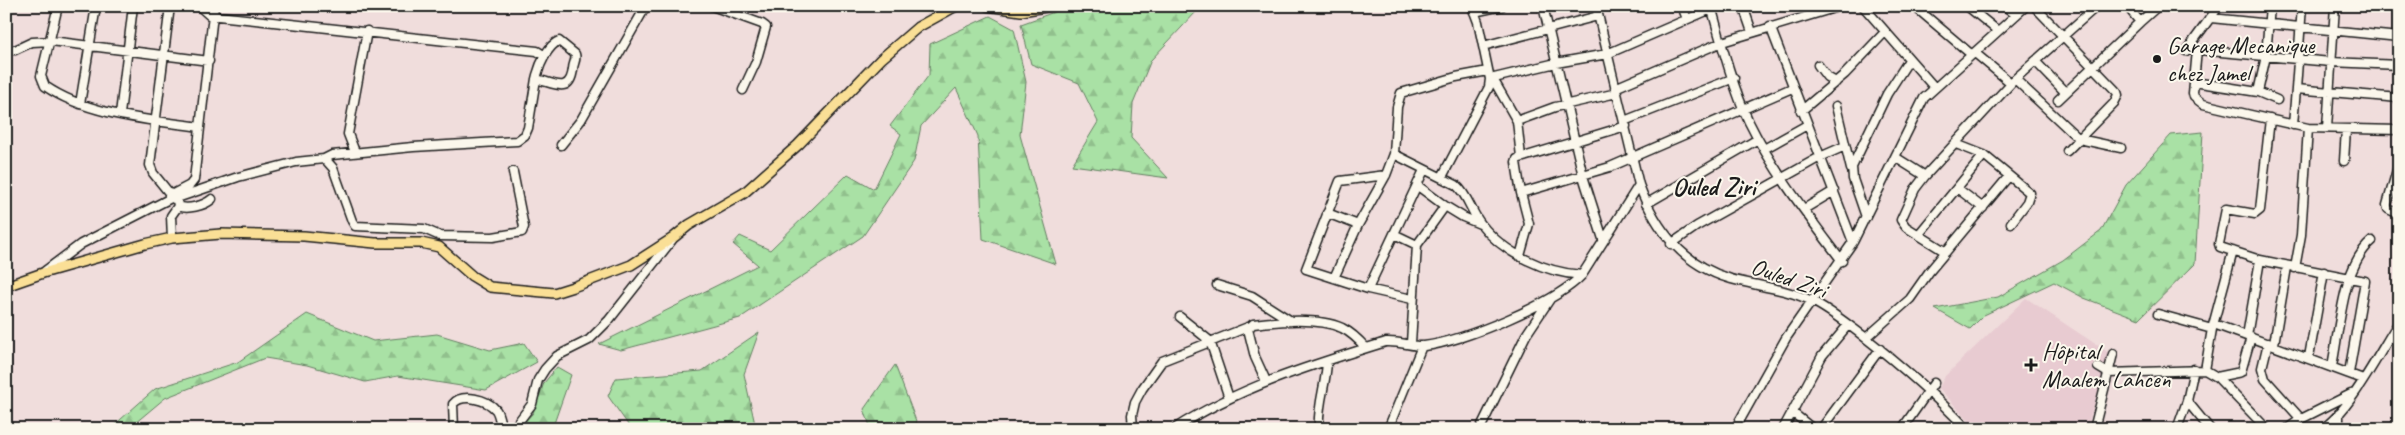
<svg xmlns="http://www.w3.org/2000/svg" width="2405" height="435" font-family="Caveat,sans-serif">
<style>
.built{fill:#e8cbd1}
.forest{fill:url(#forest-firs);stroke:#627e60}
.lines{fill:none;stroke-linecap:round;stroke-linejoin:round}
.minor-casing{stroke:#1c1c1c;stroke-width:11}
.major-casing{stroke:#1c1c1c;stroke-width:12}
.minor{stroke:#fbf7ec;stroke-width:8}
.major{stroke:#fadf96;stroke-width:9}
.poi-dot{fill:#1c1c1c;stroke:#fbf7ec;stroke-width:2}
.labels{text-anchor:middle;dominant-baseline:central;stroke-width:4;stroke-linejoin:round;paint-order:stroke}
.poi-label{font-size:24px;fill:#1c1c1c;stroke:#fbf7ec;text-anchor:start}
.street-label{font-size:24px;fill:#1c1c1c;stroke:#fbf7ec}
.neighbourhood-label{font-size:25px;font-weight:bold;fill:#1c1c1c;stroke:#fbf7ec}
</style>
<defs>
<pattern id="forest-firs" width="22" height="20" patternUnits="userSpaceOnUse" patternTransform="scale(1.25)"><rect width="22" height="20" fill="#a9e1a5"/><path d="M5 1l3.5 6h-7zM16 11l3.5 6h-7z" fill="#91c08d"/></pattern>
</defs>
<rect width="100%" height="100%" fill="#f0dddc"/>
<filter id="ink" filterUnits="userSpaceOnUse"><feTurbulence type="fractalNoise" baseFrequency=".02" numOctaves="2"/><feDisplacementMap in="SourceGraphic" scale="10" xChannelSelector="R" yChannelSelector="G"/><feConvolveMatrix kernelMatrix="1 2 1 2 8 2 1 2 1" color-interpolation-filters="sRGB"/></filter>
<g filter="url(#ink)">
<!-- built -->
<path class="built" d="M 2026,298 L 2109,353 L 2087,429 L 1976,429 L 1939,388 L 1945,376 Z"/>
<!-- forest -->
<path class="forest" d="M 1071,6 L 1198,6 L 1197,11 L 1151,60 L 1133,104 L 1131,138 L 1168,178 L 1072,165 L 1098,122 L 1079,83 L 1031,64 L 1021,24 Z
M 990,16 L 1014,29 L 1026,82 L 1020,135 L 1056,264 L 983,239 L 978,136 L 956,88 L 921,126 L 914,161 L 863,236 L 740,318 L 621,350 L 599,344 L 758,265 L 733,244 L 740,236 L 770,250 L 848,174 L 874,189 L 901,134 L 890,126 L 929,75 L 930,44 Z
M 2203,132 L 2195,264 L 2139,319 L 2084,298 L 2054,282 L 1984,315 L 1970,329 L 1935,309 L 1998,297 L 2063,260 L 2101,231 L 2126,185 L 2171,135 Z
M 307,314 L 373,341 L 437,334 L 490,350 L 524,343 L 537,362 L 486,390 L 398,376 L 365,382 L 307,365 L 265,358 L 165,398 L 128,429 L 98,429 L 112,427 L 155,389 L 238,362 Z
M 759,332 L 744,374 L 756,429 L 631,429 L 608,396 L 616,378 L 702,371 Z
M 895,365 L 919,429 L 871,429 L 864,409 Z
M 557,367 L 571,375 L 552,429 L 518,429 L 533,413 L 544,383 Z"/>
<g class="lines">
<!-- minor casing -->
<g class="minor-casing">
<path id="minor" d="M 58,6 L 41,76 L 45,86 C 86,115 151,120 200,127
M 170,6 L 150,165 L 153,173 L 174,199 L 238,177 L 296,162 L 324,159 L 332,155 L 413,147 L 517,141 L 525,135 L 528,128 L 536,79 L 537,75 C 540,64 548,45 559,41 L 575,54 C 577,60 573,63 573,69 C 570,95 554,83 536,79
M 199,6 L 209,15 L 537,51 L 545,56
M 712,6 L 762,24 L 766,27 L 756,62 L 743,90
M 1543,6 L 1583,176 L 1603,239
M 1596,6 L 1639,185 C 1656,230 1683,265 1731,279 C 1758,286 1787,289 1812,301 C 1830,310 1846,323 1862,335 C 1899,364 1935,395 1967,429
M 1682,6 L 1687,19
M 1711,6 C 1721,42 1733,88 1749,122 C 1773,171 1809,217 1842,261
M 1743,6 L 1752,32
M 1863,6 L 1934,87
M 1914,6 L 1972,55
M 1967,6 L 1998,31
M 2005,6 L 2016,15
M 2034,6 L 2117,92 L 2118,95 L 2114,103 L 2079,139 L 2015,79 L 2097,6
M 2302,6 L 2296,89 L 2399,98
M 1474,12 L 1502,6
M 2211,18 L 2399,37
M 2140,22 L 2158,6
M 1770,26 L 1853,242
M 1483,46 L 1598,16
M 6,49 L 15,50 L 32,42 L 51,41 L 209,61
M 2188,49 L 2331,62 L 2399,65
M 2197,50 L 2193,93 L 2194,97 L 2203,104 L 2308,128 L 2399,130
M 2186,51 L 2219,6
M 1975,53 L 2011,83
M 2035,61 L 2065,92
M 1818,65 L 1827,77 L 1836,82
M 1488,71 L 1456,77 L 1401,93 L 1397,107 L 1394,154 L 1456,185 C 1468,195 1471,212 1481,224 C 1503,253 1546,273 1582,275
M 1490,79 L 1556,63 L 1607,54 L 1711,9
M 1493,79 L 1517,121 L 1521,157
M 2194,82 L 2258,92 L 2266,56 L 2270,6
M 1615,88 L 1722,42 L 1841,6
M 2258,92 L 2277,100
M 2058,100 L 2140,22 L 2127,6
M 80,104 L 96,6
M 1836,106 L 1851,169
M 1801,111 L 1845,74 L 1885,32
M 120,114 L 133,6
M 1517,121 L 1555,107 L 1617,93
M 1624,121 L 1734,78
M 2293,125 L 2296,89
M 1626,126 L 1517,159 L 1516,162 L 1521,193 L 1610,167 L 1792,88
M 2327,128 L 2335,6
M 1956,144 L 1984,155 L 2030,193 L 2027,202 L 2011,223
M 561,145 L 581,120 L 646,6
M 1764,149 L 1807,125
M 2067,151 L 2079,139 L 2121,148
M 355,152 L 348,134 L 367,31
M 1895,157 L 1925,176 L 2015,79
M 325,159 L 333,168 L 352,221 L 355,226 L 424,229 L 440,236 L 493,237 L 522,232 L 524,227 L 513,172
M 2344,161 L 2346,129
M 2399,163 L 2387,205 L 2388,209 L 2399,214
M 1386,175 L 1340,181 L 1306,269 L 1368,289 L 1412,299
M 1925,176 L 1915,189 L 1901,220 L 1906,227 L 1946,252
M 1442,177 L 1489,87 L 1490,79 L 1478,22 L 1472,6
M 1418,186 L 1445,206
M 1957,188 L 1983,208
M 169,196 L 190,185 L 194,180 L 214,6
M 177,200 L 178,206 C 187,210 204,206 212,199
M 1646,204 L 1758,139
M 1804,209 L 1834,191
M 1327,213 L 1358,225
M 1866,217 L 1853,179 L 1852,167 L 1887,94 L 1909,60
M 1394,234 L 1417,245
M 1919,234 L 1984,155
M 172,238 L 171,216 L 178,206
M 1671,244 L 1697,226 L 1820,157 L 1845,146
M 1520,256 L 1529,224 L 1521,193
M 2260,260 L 2365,281 L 2349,373
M 2295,268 L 2301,235 L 2308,128
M 45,271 L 81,244 L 171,198
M 1334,278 L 1358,225 L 1386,175 L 1394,154
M 1217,285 L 1252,296 L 1291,321
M 1368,289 L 1424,170
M 2158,314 L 2212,329
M 1180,317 L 1210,341 L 1229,398
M 2214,324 L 2363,379
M 2247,336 L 2260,260 L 2220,247 L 2219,244 L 2226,209 L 2255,214 L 2260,210 L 2270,119
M 1866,338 L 1910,299 L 1929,272 L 2009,176
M 1411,343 L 1417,245 L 1445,206 L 1463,217 L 1480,224
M 2268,343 L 2262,368 L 2265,379 L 2301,419
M 2274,344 L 2287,267
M 2309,357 L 2324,272
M 2332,366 C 2340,328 2342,266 2372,241
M 2098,367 L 2108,373 L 2205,370 L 2217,377 L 2267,429
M 2205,370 L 2212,329 L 2233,251
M 2217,377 L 2241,372 L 2251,337
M 1266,381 L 1255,357 L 1248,329 L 1253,324 C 1279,321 1318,317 1342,328 C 1352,333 1359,340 1366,348
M 2187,401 L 2210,429
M 1792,412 L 1813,429
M 454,429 L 453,404 C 462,393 487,399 496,410 C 499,414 500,423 502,429
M 513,429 L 532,404 L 538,380 L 545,369 L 557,356 L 589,340 L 609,320 L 672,240
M 1133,429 L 1132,415 L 1135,402 L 1142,389 L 1162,361 L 1248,327
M 1174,429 C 1239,387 1312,365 1386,342 C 1400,341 1413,347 1424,346 C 1462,342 1556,303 1582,275 L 1639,185
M 1319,429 C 1317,406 1326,385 1327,362
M 1388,429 L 1422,346
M 1480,429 L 1526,335 L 1550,299
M 1735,429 L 1786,338 L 1853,242 L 1924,98 L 2026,6
M 1783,429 L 1822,356 L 1848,325
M 1821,429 L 1880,349
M 1902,429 L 1934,383
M 2094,429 L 2113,354
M 2177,429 L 2187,401 L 2194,369
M 2287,429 L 2301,419 L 2351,394
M 2322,429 C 2350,411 2380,351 2399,322
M 2339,429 L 2339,413"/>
</g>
<!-- major casing -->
<g class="major-casing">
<path id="major" d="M 987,6 L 1021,11 L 1052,6
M 6,286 L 43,273 L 145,244 L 172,238 L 221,234 L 304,236 L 375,243 L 421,243 L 439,247 L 472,276 L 490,287 L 554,293 L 573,287 L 631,265 L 673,238 L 689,225 L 744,193 L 798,145 L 881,59 L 918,27 L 956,6"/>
</g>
<!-- minor -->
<use href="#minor" class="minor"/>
<!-- major -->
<use href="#major" class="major"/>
</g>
</g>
<!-- markers -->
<g class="poi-dot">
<circle cx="2157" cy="59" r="5"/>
<path d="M2028.5 357.5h5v5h5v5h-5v5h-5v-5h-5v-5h5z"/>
</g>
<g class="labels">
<!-- poi labels -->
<g class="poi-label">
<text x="2167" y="45">Garage Mecanique<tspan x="2167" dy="28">chez Jamel</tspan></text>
<text x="2042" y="351">Hôpital<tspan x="2042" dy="28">Maalem Lahcen</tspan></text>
</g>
<!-- street labels -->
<g class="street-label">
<text transform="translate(1789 278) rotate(19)">Ouled Ziri</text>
</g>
<!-- neighbourhood labels -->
<g class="neighbourhood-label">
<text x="1714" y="187">Ouled Ziri</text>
</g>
</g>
<!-- margin -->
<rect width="2405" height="435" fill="none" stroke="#fbf7ec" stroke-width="25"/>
<rect x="12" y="12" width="2380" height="410" fill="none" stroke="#1c1c1c" stroke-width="2" filter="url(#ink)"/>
</svg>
